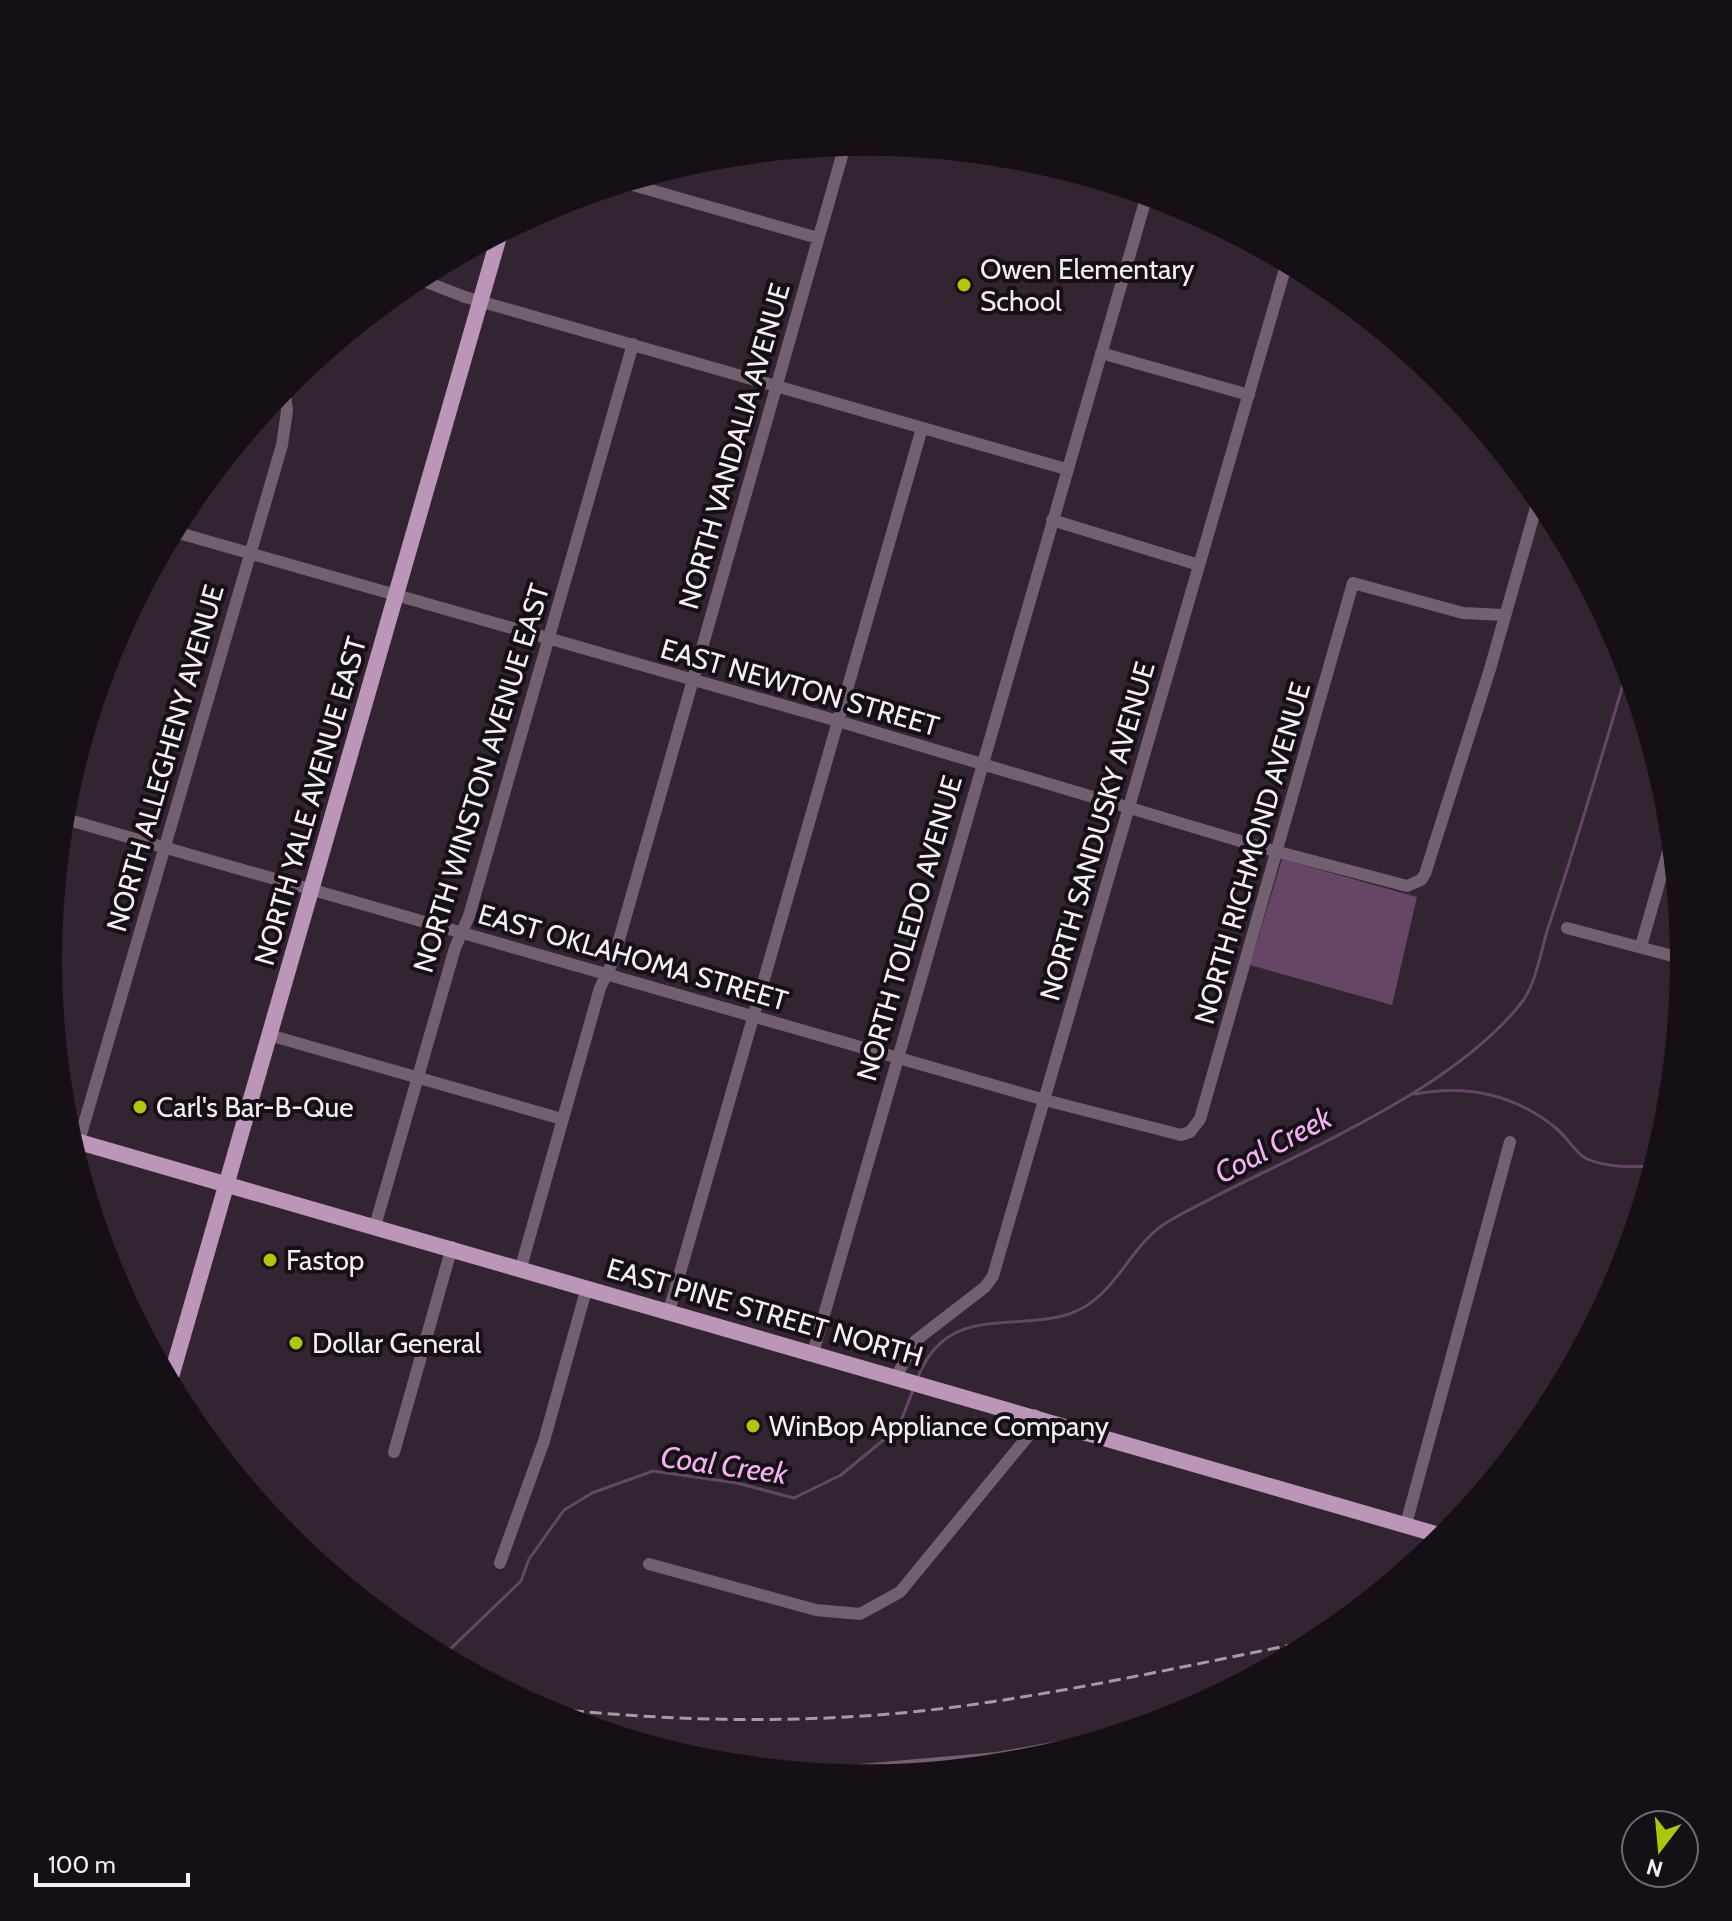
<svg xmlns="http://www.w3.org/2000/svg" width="1732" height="1921" font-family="Cabin,sans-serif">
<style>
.green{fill:#674565}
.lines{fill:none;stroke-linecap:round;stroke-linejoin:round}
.stream{stroke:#634863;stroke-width:3}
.minor{stroke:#726071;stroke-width:12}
.major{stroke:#bb96b9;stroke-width:16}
.rail{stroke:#a69aa5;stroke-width:3;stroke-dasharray:12 6;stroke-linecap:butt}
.poi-dot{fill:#aec60c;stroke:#161016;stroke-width:3}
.labels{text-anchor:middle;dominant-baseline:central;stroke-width:8;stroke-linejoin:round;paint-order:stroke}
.poi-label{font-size:28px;fill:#f7edf6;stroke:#161016;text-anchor:start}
.street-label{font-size:28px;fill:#f7edf6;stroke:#161016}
.water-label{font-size:30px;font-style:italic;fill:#f2b2ef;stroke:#161016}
</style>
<rect width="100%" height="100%" fill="#322431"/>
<!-- green -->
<path class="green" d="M 1282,859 L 1417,897 L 1392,1005 L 1250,965 Z"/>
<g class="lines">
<!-- stream -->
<path class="stream" d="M 1415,1094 C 1468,1084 1515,1094 1557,1129 C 1567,1137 1576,1154 1587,1159 C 1608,1168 1633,1167 1654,1166
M 918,1377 C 947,1303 1014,1332 1069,1314 C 1117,1298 1128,1245 1169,1221 C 1277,1160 1446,1099 1522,1002 C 1536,984 1541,950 1548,928 C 1577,842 1602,755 1628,668
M 442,1657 L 521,1581 L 529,1559 L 564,1510 L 592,1493 L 653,1471 L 737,1483 L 794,1498 L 841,1475 L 898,1428 L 914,1388"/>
<!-- minor -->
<path class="minor" d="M 626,183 L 818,238
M 416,278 L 465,297 L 1066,469
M 1101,353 L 1249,395
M 1052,520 L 1199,565
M 172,531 L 838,721 L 1267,849 L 1407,886 L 1421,880 L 1425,874 L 1490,669 L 1539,497
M 62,818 L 1045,1100 L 1181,1135 L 1190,1132 L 1200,1119 L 1353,583 L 1463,613 L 1504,615
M 1567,928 L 1684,959
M 1641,946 L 1672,838
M 269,1035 L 562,1119
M 79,1141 L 282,445 L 287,411 L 284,386
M 375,1226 L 455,948 L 469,916 L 633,344
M 521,1267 L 600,988 L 613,961 L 845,145
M 669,1311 L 922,428
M 813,1353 L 1147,195
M 896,1377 L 915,1341 L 985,1287 L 993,1276 L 1287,262
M 394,1452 L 452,1247
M 1406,1524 L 1510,1142
M 500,1563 L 544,1441 L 587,1287
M 649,1564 L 816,1610 L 860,1614 L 900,1592 L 1029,1435 L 1035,1415
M 815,1774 L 997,1758 L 1104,1739"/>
<!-- major -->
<path class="major" d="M 69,1139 L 1446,1537
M 169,1384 L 500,233"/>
<!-- rail -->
<path class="rail" d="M 536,1707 C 672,1722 811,1725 947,1708 C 1073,1692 1197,1663 1322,1639"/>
</g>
<!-- markers -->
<g class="poi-dot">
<circle cx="964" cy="285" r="8"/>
<circle cx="140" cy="1107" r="8"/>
<circle cx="270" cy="1260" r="8"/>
<circle cx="296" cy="1343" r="8"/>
<circle cx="753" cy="1426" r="8"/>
</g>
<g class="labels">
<!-- poi labels -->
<g class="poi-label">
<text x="980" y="269">Owen Elementary<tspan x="980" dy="32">School</tspan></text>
<text x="156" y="1107">Carl's Bar-B-Que</text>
<text x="286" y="1260">Fastop</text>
<text x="312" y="1343">Dollar General</text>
<text x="769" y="1426">WinBop Appliance Company</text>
</g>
<!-- street labels -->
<g class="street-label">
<text transform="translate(734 446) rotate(-74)">NORTH VANDALIA AVENUE</text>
<text transform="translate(800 687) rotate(16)">EAST NEWTON STREET</text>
<text transform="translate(165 758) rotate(-74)">NORTH ALLEGHENY AVENUE</text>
<text transform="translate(481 778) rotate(-73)">NORTH WINSTON AVENUE EAST</text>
<text transform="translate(310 801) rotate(-74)">NORTH YALE AVENUE EAST</text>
<text transform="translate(1097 831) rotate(-74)">NORTH SANDUSKY AVENUE</text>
<text transform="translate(1252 853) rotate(-74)">NORTH RICHMOND AVENUE</text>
<text transform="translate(909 928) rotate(-74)">NORTH TOLEDO AVENUE</text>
<text transform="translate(633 957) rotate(16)">EAST OKLAHOMA STREET</text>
<text transform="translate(765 1312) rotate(16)">EAST PINE STREET NORTH</text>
</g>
<!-- water labels -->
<g class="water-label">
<text transform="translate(1273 1145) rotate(-28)">Coal Creek</text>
<text transform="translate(724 1465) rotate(8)">Coal Creek</text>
</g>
</g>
<!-- crop -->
<path d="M0 0H1732V1921H0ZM62 960a804 804 0 1 1 1608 0a804 804 0 1 1-1608 0Z" fill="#161016" fill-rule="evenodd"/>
<!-- north arrow -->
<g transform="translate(1660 1849) rotate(196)"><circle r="38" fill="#161016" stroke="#706870" stroke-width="2"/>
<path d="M0-6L14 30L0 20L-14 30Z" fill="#aec60c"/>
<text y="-12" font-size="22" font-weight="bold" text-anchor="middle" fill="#f7edf6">N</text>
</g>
<!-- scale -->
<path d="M36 1873v12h152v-12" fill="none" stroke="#f7edf6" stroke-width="4"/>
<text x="48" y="1873" font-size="24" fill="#f7edf6" stroke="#161016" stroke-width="6" paint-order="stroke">100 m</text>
</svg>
